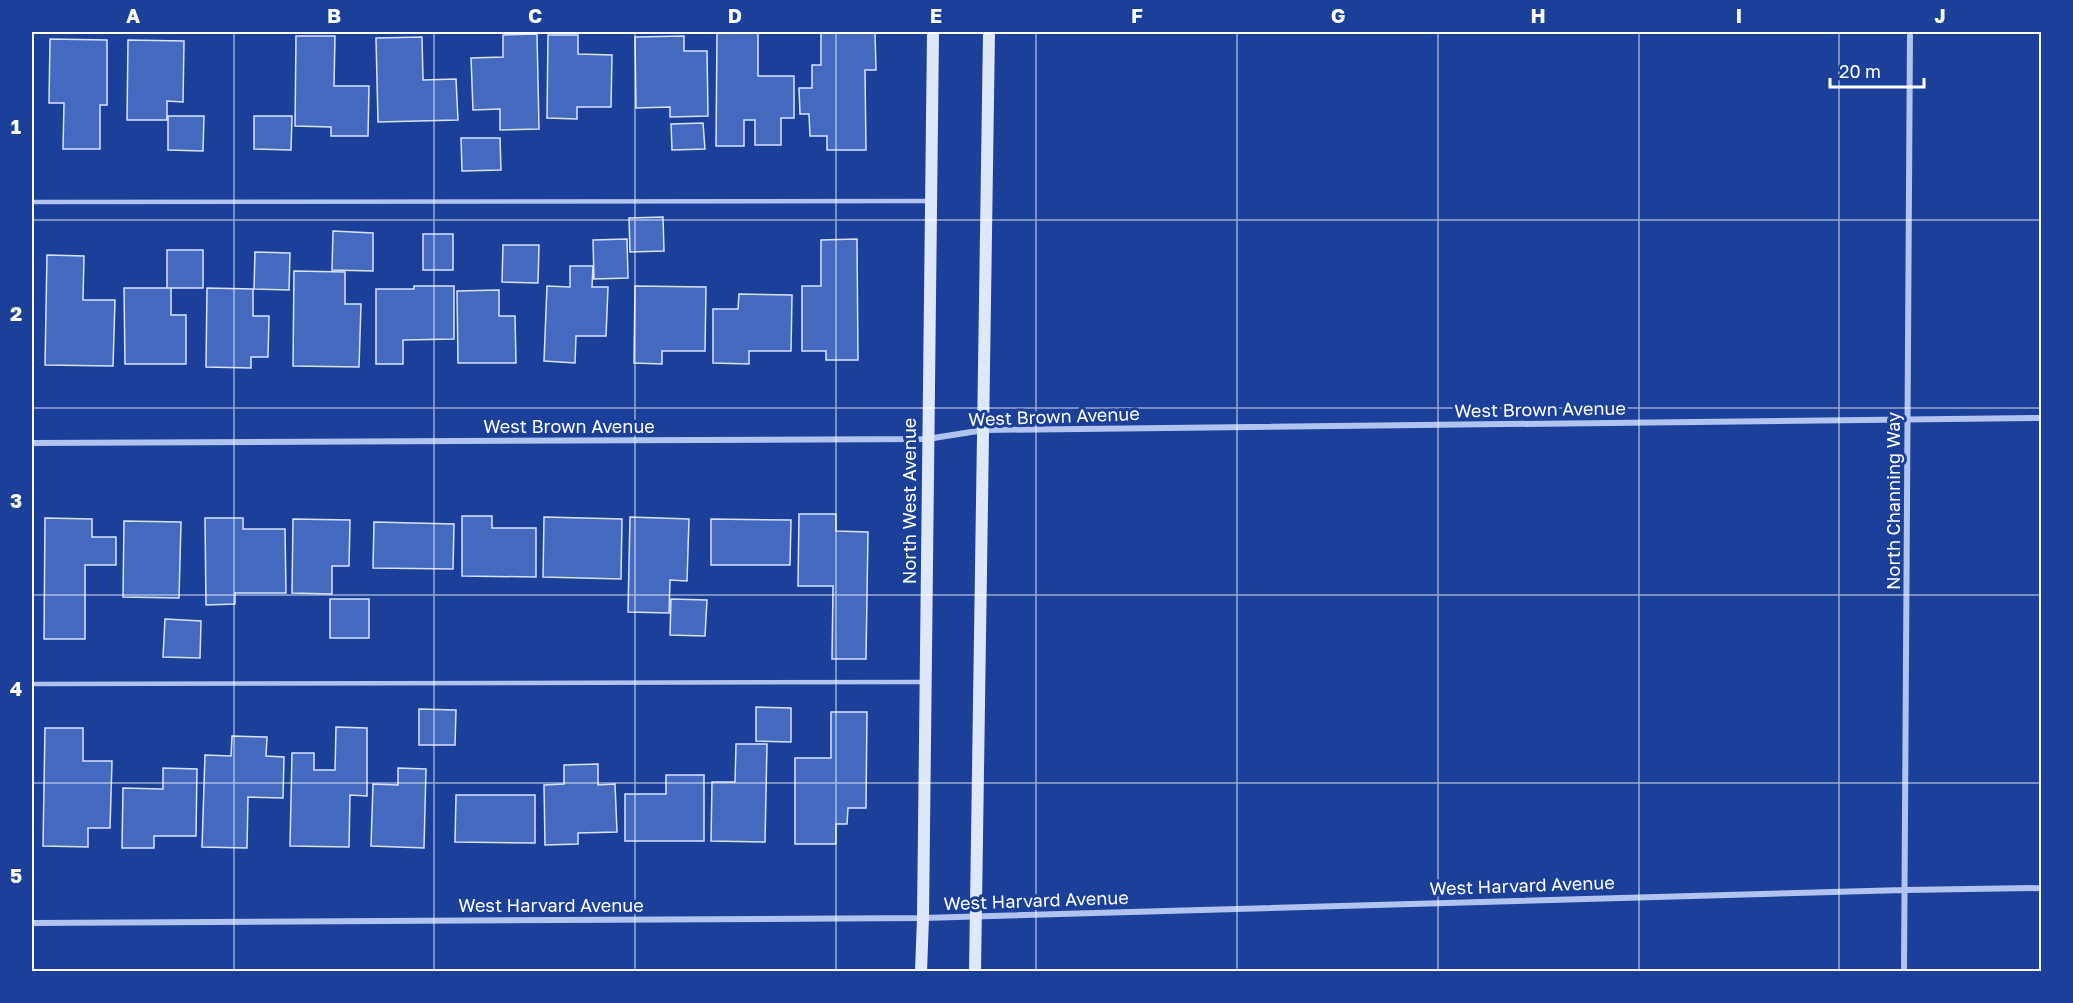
<svg xmlns="http://www.w3.org/2000/svg" width="2073" height="1003" font-family="'Golos Text',sans-serif">
<style>
.building{fill:#4469bf;stroke:#d8e3fb;stroke-width:1.5}
.lines{fill:none;stroke-linecap:round;stroke-linejoin:round}
.lane{stroke:#b1c4f0;stroke-width:4.5}
.street{stroke:#b1c4f0;stroke-width:6}
.secondary{stroke:#dfe7fb;stroke-width:12}
.grid{fill:none;stroke:#fff;stroke-width:1.5;stroke-opacity:0.55}
.labels{text-anchor:middle;dominant-baseline:central;stroke-width:6;stroke-linejoin:round;paint-order:stroke}
.street-label{font-size:18px;fill:#fff;stroke:#1c4099}
.neatline{fill:none;stroke:#fff;stroke-width:2}
.grid-label{font-size:20px;text-anchor:middle;font-weight:bold;fill:#fff}
</style>
<rect width="100%" height="100%" fill="#1c4099"/>
<!-- building -->
<path class="building" d="M 875,32 L 876,70 L 865,70 L 866,150 L 827,150 L 827,136 L 810,136 L 809,114 L 800,114 L 799,88 L 812,88 L 812,65 L 821,65 L 821,33 Z
M 717,33 L 758,33 L 758,76 L 794,76 L 794,118 L 781,118 L 781,145 L 755,145 L 755,120 L 744,120 L 744,146 L 716,146 Z
M 537,34 L 539,129 L 500,130 L 500,109 L 473,110 L 471,58 L 503,57 L 503,35 Z
M 548,35 L 578,35 L 578,54 L 612,55 L 611,107 L 577,107 L 577,119 L 547,118 Z
M 296,36 L 335,36 L 334,86 L 369,86 L 368,136 L 331,136 L 331,127 L 295,126 Z
M 684,36 L 684,51 L 707,51 L 708,116 L 670,117 L 670,107 L 636,108 L 635,37 Z
M 422,37 L 423,80 L 456,79 L 458,120 L 378,122 L 376,38 Z
M 50,39 L 107,40 L 107,105 L 100,105 L 100,149 L 63,149 L 64,103 L 49,103 Z
M 128,40 L 184,41 L 183,102 L 167,101 L 167,120 L 127,120 Z
M 168,116 L 204,116 L 203,151 L 168,150 Z
M 254,116 L 292,116 L 291,150 L 254,149 Z
M 703,123 L 705,149 L 672,150 L 671,124 Z
M 461,138 L 500,138 L 501,170 L 462,171 Z
M 663,217 L 664,251 L 630,252 L 629,218 Z
M 333,231 L 373,233 L 373,271 L 332,270 Z
M 423,234 L 453,234 L 453,270 L 423,270 Z
M 627,239 L 628,278 L 594,279 L 593,240 Z
M 857,239 L 858,360 L 826,360 L 826,351 L 802,351 L 802,286 L 821,286 L 821,240 Z
M 503,245 L 539,245 L 538,283 L 502,282 Z
M 167,250 L 203,250 L 203,288 L 167,288 Z
M 255,252 L 290,253 L 289,290 L 254,289 Z
M 47,255 L 84,256 L 83,300 L 115,300 L 113,366 L 45,365 Z
M 570,266 L 593,266 L 592,287 L 608,287 L 606,336 L 576,336 L 575,363 L 544,361 L 547,286 L 570,287 Z
M 294,271 L 345,272 L 345,304 L 361,304 L 359,367 L 293,366 Z
M 414,286 L 454,286 L 454,339 L 403,340 L 403,364 L 376,364 L 376,289 L 414,289 Z
M 635,286 L 706,287 L 705,351 L 662,351 L 662,364 L 634,363 Z
M 124,288 L 171,288 L 171,315 L 186,315 L 186,364 L 125,364 Z
M 207,288 L 253,289 L 253,316 L 269,316 L 268,357 L 251,357 L 251,368 L 206,367 Z
M 499,290 L 499,316 L 515,316 L 516,363 L 458,363 L 457,291 Z
M 739,294 L 792,295 L 791,351 L 749,351 L 749,364 L 713,363 L 713,309 L 738,309 Z
M 799,514 L 836,514 L 836,531 L 868,532 L 866,659 L 832,659 L 833,586 L 798,586 Z
M 462,516 L 492,516 L 492,528 L 536,528 L 536,577 L 462,576 Z
M 544,517 L 622,519 L 621,579 L 543,577 Z
M 630,517 L 689,519 L 687,581 L 670,580 L 669,613 L 628,612 Z
M 45,518 L 92,519 L 92,537 L 116,537 L 116,565 L 85,565 L 85,639 L 44,639 Z
M 205,518 L 243,518 L 243,529 L 285,529 L 286,593 L 235,593 L 235,604 L 206,605 Z
M 293,519 L 350,520 L 349,566 L 332,566 L 332,594 L 292,593 Z
M 711,519 L 791,520 L 790,565 L 711,565 Z
M 124,521 L 181,522 L 179,598 L 123,597 Z
M 374,522 L 454,524 L 453,569 L 373,568 Z
M 330,599 L 369,599 L 369,638 L 330,638 Z
M 671,599 L 707,600 L 705,636 L 670,635 Z
M 165,619 L 201,621 L 200,658 L 163,657 Z
M 756,707 L 791,708 L 791,742 L 756,741 Z
M 419,709 L 456,710 L 455,745 L 419,745 Z
M 831,712 L 867,712 L 866,808 L 848,808 L 847,824 L 836,824 L 836,844 L 795,844 L 795,758 L 831,758 Z
M 336,727 L 367,728 L 367,796 L 350,795 L 349,847 L 290,846 L 292,753 L 314,753 L 314,770 L 335,770 Z
M 45,728 L 83,728 L 83,761 L 112,761 L 110,828 L 88,828 L 88,847 L 43,846 Z
M 232,736 L 267,737 L 266,756 L 284,757 L 283,798 L 248,797 L 247,848 L 202,847 L 205,755 L 231,756 Z
M 736,744 L 767,744 L 765,842 L 711,841 L 712,782 L 735,782 Z
M 598,764 L 598,785 L 615,784 L 617,832 L 578,833 L 578,844 L 545,845 L 544,785 L 564,784 L 564,765 Z
M 163,768 L 197,769 L 196,836 L 154,836 L 154,848 L 122,848 L 123,788 L 163,789 Z
M 398,768 L 426,769 L 424,848 L 371,846 L 373,784 L 398,785 Z
M 666,775 L 704,775 L 704,841 L 625,841 L 625,794 L 666,794 Z
M 456,795 L 535,795 L 535,843 L 455,842 Z"/>
<g class="lines">
<!-- lane -->
<path class="lane" d="M 32,202 L 931,201
M 32,684 L 923,682"/>
<!-- street -->
<path class="street" d="M 32,443 L 927,439 L 984,430 L 2042,418
M 32,923 L 923,918 L 1904,890 L 2042,888
M 1904,972 L 1910,32"/>
<!-- secondary -->
<path class="secondary" d="M 921,972 L 923,918 L 933,32
M 975,972 L 989,32"/>
</g>
<!-- grid -->
<path class="grid" d="M 234,32 L 234,972M 434,32 L 434,972M 635,32 L 635,972M 836,32 L 836,972M 1036,32 L 1036,972M 1237,32 L 1237,972M 1438,32 L 1438,972M 1639,32 L 1639,972M 1839,32 L 1839,972M 32,220 L 2042,220M 32,408 L 2042,408M 32,595 L 2042,595M 32,783 L 2042,783"/>
<g class="labels">
<!-- street labels -->
<g class="street-label">
<text transform="translate(1540 409) rotate(-1)">West Brown Avenue</text>
<text transform="translate(1054 416) rotate(-2)">West Brown Avenue</text>
<text x="569" y="426">West Brown Avenue</text>
<text transform="translate(909 501) rotate(-90)">North West Avenue</text>
<text transform="translate(1893 501) rotate(-90)">North Channing Way</text>
<text transform="translate(1522 885) rotate(-2)">West Harvard Avenue</text>
<text transform="translate(1036 900) rotate(-2)">West Harvard Avenue</text>
<text x="551" y="905">West Harvard Avenue</text>
</g>
</g>
<!-- border -->
<rect width="2073" height="1003" fill="none" stroke="#1c4099" stroke-width="66"/>
<!-- scale -->
<path d="M1830 78v9h94v-9" fill="none" stroke="#ffffff" stroke-width="3"/>
<text x="1839" y="78" font-size="18" fill="#ffffff" stroke="#1c4099" stroke-width="4.5" paint-order="stroke">20 m</text>
<rect x="33" y="33" width="2007" height="937" class="neatline"/>
<g class="grid-label">
<text x="133" y="23">A</text>
<text x="334" y="23">B</text>
<text x="535" y="23">C</text>
<text x="735" y="23">D</text>
<text x="936" y="23">E</text>
<text x="1137" y="23">F</text>
<text x="1338" y="23">G</text>
<text x="1538" y="23">H</text>
<text x="1739" y="23">I</text>
<text x="1940" y="23">J</text>
<text x="16" y="134">1</text>
<text x="16" y="321">2</text>
<text x="16" y="508">3</text>
<text x="16" y="696">4</text>
<text x="16" y="883">5</text>
</g>
</svg>
